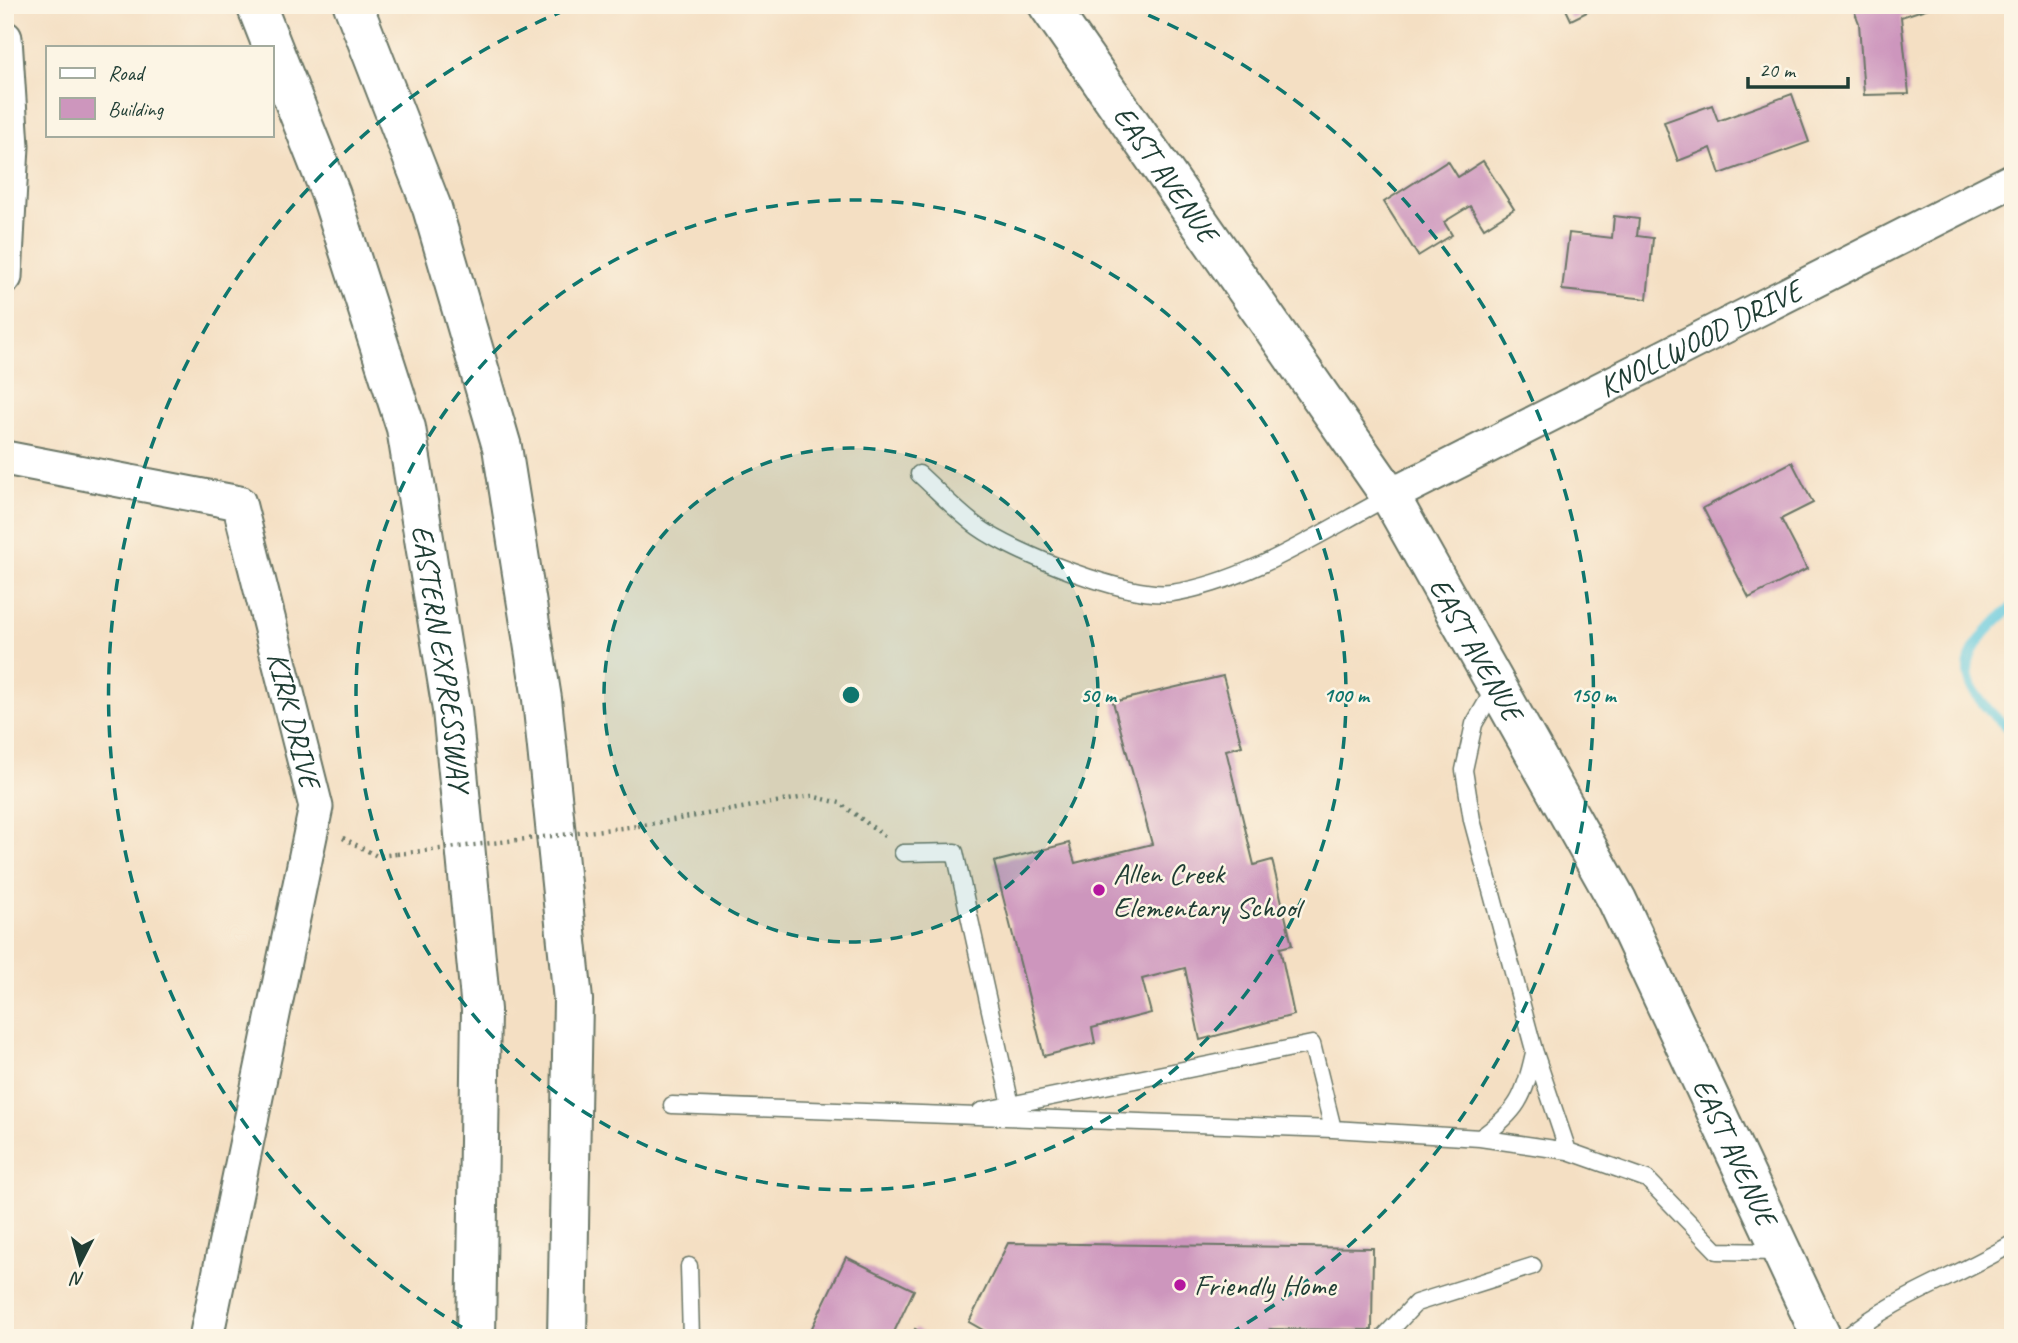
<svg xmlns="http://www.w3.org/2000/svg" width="2018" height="1343" font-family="Caveat,sans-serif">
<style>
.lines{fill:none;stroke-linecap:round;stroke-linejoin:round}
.stream{stroke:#61c8dd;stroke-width:10}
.building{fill:#cd96bd}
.service-casing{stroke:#6a7666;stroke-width:19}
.minor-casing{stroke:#6a7666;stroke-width:37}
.primary-casing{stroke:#6a7666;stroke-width:42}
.motorway-casing{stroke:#6a7666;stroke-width:42}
.path{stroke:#6a7666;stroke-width:4.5;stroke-dasharray:2 5;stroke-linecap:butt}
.service{stroke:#fff;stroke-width:16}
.minor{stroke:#fff;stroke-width:33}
.primary{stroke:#fff;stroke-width:38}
.motorway{stroke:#fff;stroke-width:38}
.path-bridge{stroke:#6a7666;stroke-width:4.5;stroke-dasharray:2 5;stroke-linecap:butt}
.ring{fill:none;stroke:#0f766e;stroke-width:3.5;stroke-dasharray:12 9}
.poi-dot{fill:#b5179e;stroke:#fcf5e5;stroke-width:2.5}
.labels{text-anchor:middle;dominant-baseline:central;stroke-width:5;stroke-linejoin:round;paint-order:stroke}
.street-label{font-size:30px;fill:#1f3d34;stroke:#fcf5e5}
.poi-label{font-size:30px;fill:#1f3d34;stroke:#fcf5e5;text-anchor:start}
.centre{fill:#0f766e;stroke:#fcf5e5;stroke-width:3.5}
.ring-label{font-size:21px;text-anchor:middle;font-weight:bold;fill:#0f766e;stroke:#fcf5e5;stroke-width:5;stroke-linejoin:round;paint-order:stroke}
</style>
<rect width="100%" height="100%" fill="#fcf5e5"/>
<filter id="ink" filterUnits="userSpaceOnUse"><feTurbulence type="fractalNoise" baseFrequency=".0143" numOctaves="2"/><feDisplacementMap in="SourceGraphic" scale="14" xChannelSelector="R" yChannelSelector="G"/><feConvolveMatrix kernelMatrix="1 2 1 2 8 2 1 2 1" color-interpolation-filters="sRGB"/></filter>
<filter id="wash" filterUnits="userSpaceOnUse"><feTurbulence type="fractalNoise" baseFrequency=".00686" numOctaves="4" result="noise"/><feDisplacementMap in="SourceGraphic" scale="28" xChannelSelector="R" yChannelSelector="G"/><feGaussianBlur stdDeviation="1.57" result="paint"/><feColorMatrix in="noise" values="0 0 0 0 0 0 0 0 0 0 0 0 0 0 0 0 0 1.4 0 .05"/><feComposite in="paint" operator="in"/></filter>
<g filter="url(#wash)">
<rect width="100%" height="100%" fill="#f4dfc3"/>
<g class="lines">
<!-- stream -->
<path class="stream" d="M 2013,606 C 1953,658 1953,683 2013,732"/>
</g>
<g id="blocks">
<!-- building -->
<path class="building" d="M 1564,5 L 1601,5 L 1571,20 Z
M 1852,5 L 1938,5 L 1901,17 L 1909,94 L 1864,95 L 1859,23 Z
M 1792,94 L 1809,142 L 1720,174 L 1711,148 L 1678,161 L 1664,122 L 1712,105 L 1718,121 Z
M 1448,161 L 1458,177 L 1483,161 L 1514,209 L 1484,228 L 1470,206 L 1444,222 L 1452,235 L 1418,256 L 1384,202 Z
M 1614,216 L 1639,219 L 1637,236 L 1653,238 L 1647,299 L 1562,290 L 1569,233 L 1612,238 Z
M 1792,462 L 1813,503 L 1781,519 L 1807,569 L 1749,598 L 1703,508 Z
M 1223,676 L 1242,746 L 1226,750 L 1254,865 L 1272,860 L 1292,945 L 1280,948 L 1294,1015 L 1200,1040 L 1185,968 L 1142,979 L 1151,1013 L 1092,1028 L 1095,1043 L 1044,1056 L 994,862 L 1069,843 L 1075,863 L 1152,844 L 1113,702 Z
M 1008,1243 L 1373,1248 L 1372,1330 L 1270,1329 L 1275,1336 L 1272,1338 L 997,1338 L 969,1322 Z
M 846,1257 L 914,1290 L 894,1332 L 907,1338 L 807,1338 Z
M 915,1329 L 932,1338 L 911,1338 Z"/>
</g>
</g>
<g filter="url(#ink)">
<use href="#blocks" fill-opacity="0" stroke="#6a7666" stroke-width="2"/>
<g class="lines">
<!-- service casing -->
<g class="service-casing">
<path id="service" d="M 919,474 C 938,491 957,512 978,527 C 1014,553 1129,599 1172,593 C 1250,581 1321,532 1390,496
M 1496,686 L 1474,724 L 1464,770 L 1472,820 L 1534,1050 L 1568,1151 L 1647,1179 L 1717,1251 L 1779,1252
M 903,853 L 955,852 L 1011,1105
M 672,1105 L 1333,1129 L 1480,1138 L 1568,1151
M 981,1111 L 1312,1044 L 1333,1129
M 1480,1138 C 1518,1111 1524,1098 1534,1053
M 689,1266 L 691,1338
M 1383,1338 L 1416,1303 L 1533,1266
M 1846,1338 C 1895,1296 1958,1277 2013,1243"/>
</g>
<!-- minor casing -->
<g class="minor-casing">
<g id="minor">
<path d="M 5,38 L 12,146 L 5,277"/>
<path id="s1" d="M 5,458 L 239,503 L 316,807 L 206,1338"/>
<path id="s2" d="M 1390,496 L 2013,180"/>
</g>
</g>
<!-- primary casing -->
<g class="primary-casing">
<g id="primary">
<path id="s3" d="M 1048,5 L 1390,496 L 1617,900 L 1822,1338"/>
</g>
</g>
<!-- motorway casing -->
<g class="motorway-casing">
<g id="motorway">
<path id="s4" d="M 256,5 L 331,195 L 406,428 L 452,710 L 481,1010 L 476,1338"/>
<path d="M 353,5 L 432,208 L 502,447 L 542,699 L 573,1000 L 567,1338"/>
</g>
</g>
<!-- path -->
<path class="path" d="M 638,826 L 811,796 L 840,803 L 887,838
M 343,838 L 377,856 L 397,854"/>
<!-- service -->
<use href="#service" class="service"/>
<!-- minor -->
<use href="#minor" class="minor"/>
<!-- primary -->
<use href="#primary" class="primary"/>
<!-- motorway -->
<use href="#motorway" class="motorway"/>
<!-- path-bridge -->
<path class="path-bridge" d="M 397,854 L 638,826"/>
</g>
</g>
<!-- distance rings -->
<circle cx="851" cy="695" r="247" fill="#0f766e" fill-opacity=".12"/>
<g class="ring">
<circle cx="851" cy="695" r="247"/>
<circle cx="851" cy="695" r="495"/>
<path d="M480 1338A742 742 0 0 1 573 7M1129 7A742 742 0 0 1 1222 1338"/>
</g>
<!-- markers -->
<g class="poi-dot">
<circle cx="1099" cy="890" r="7"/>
<circle cx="1180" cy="1285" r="7"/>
</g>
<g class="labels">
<!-- street labels -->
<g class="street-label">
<text stroke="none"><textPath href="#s3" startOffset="206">EAST AVENUE</textPath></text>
<text stroke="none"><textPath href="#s2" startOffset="348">KNOLLWOOD DRIVE</textPath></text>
<text stroke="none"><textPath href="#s3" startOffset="774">EAST AVENUE</textPath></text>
<text stroke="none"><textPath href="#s4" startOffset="682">EASTERN EXPRESSWAY</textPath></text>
<text stroke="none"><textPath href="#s1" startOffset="462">KIRK DRIVE</textPath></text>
<text stroke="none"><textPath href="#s3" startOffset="1340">EAST AVENUE</textPath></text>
</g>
<!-- poi labels -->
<g class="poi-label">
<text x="1113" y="873">Allen Creek<tspan x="1113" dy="34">Elementary School</tspan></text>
<text x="1194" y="1285">Friendly Home</text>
</g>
</g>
<circle cx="851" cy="695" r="10" class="centre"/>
<g class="ring-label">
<text x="1098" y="702">50 m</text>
<text x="1346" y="702">100 m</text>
<text x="1593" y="702">150 m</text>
</g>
<!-- margin -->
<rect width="2018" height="1343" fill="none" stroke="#fcf5e5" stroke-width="28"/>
<!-- legend -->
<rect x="46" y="46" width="228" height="91" fill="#fcf5e5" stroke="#a4ab9e" stroke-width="2"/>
<rect x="60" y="68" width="35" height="10" fill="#ffffff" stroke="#a4ab9e" stroke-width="2"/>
<text x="108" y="80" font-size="21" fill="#1f3d34">Road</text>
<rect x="60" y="98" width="35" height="21" fill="#cd96bd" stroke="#a4ab9e" stroke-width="2"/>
<text x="108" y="116" font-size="21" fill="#1f3d34">Building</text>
<!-- north arrow -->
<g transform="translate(80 1263) rotate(186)" stroke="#fcf5e5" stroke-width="5" paint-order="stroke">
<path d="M0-5L12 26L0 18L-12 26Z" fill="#1f3d34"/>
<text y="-10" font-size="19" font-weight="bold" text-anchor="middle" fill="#1f3d34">N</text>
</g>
<!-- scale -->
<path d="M1748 77v10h100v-10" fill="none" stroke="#1f3d34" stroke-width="3.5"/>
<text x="1759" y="77" font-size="21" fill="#1f3d34" stroke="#fcf5e5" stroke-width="5" paint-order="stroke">20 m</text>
</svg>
